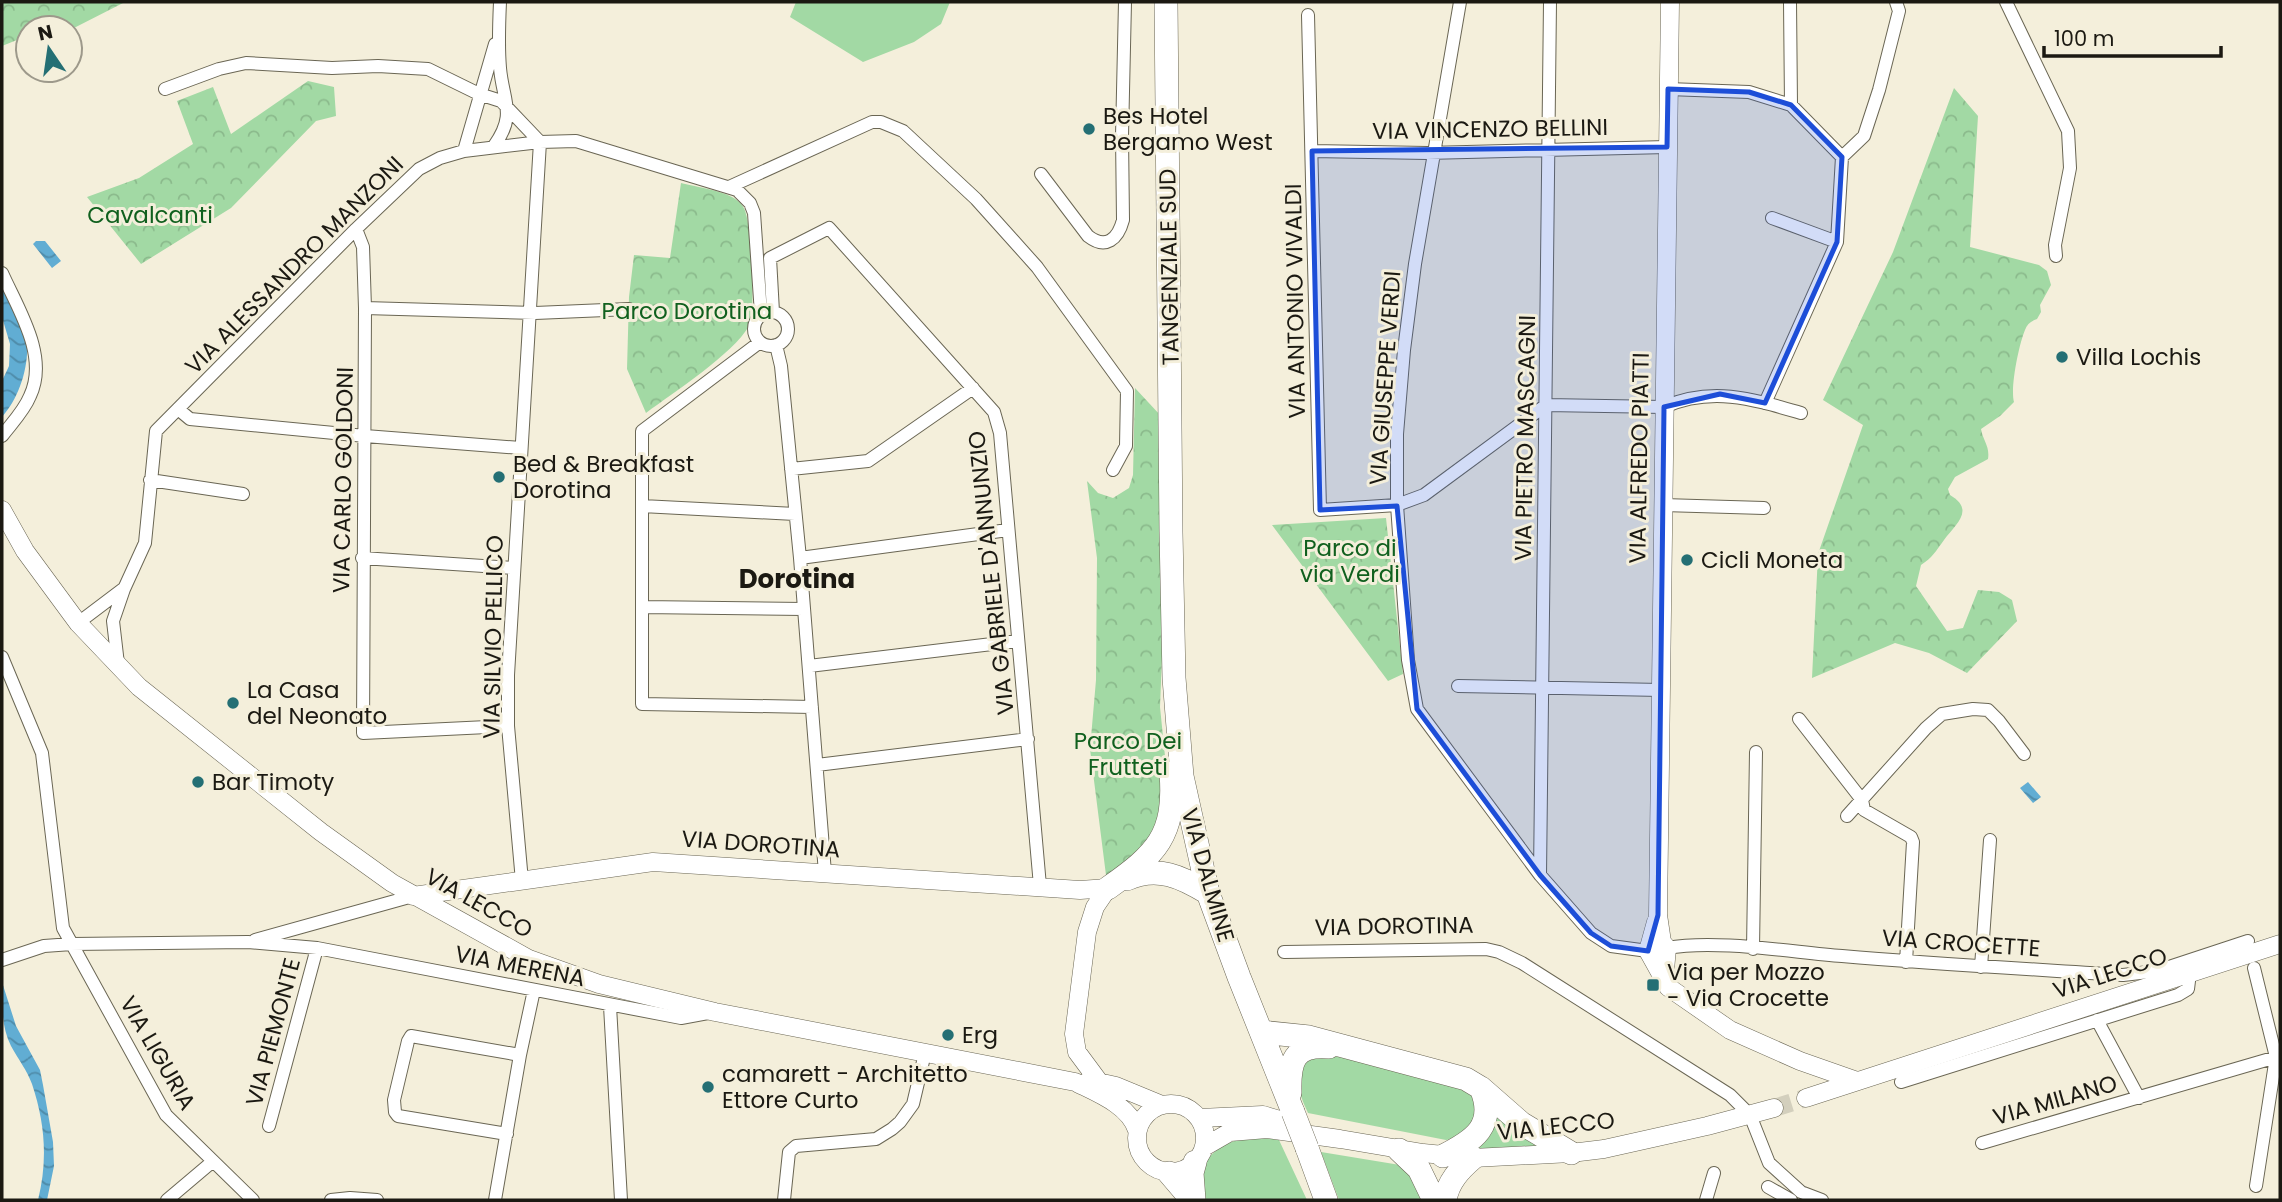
<svg xmlns="http://www.w3.org/2000/svg" width="2282" height="1202" font-family="Poppins,sans-serif">
<style>
.grass{fill:#a2d9a4}
.forest{fill:url(#forest-crowns)}
.water{fill:url(#water-waves)}
.lines{fill:none;stroke-linecap:round;stroke-linejoin:round}
.secondary-tunnel{stroke:#d3cfbd;stroke-width:18;stroke-dasharray:18 9;stroke-linecap:butt}
.street-casing{stroke:#6a6654;stroke-width:14}
.secondary-casing{stroke:#6a6654;stroke-width:19}
.highway-casing{stroke:#6a6654;stroke-width:24}
.street{stroke:#fff;stroke-width:12}
.secondary{stroke:#fff;stroke-width:18}
.highway{stroke:#fff;stroke-width:23}
.highway-bridge-casing{stroke:#6a6654;stroke-width:24;stroke-linecap:butt}
.highway-bridge{stroke:#fff;stroke-width:23}
.marked{fill:#1d4ed8;fill-opacity:0.2;stroke:#1d4ed8;stroke-width:5;stroke-linejoin:round}
.poi-dot{fill:#246f74;stroke:#f4efdb;stroke-width:2.5}
.labels{text-anchor:middle;dominant-baseline:central;stroke-width:6;stroke-linejoin:round;paint-order:stroke}
.poi-label{font-size:23px;fill:#1b1912;stroke:#f4efdb;text-anchor:start}
.street-label{font-size:23px;fill:#1b1912;stroke:#f4efdb}
.park-label{font-size:23px;fill:#10601e;stroke:#f4efdb}
.quarter-label{font-size:26px;font-weight:bold;fill:#1b1912;stroke:#f4efdb}
</style>
<defs>
<pattern id="forest-crowns" width="20" height="18" patternUnits="userSpaceOnUse" patternTransform="scale(1.75)"><rect width="20" height="18" fill="#a2d9a4"/><path d="M2 6a3 3 0 1 1 6 0M12 15a3 3 0 1 1 6 0" fill="none" stroke="#8bba8c"/></pattern>
<pattern id="water-waves" width="16" height="10" patternUnits="userSpaceOnUse" patternTransform="scale(1.75)"><rect width="16" height="10" fill="#61add3"/><path d="M0 5q4-4 8 0t8 0" fill="none" stroke="#4f8caa"/></pattern>
</defs>
<rect width="100%" height="100%" fill="#f4efdb"/>
<!-- grass -->
<path class="grass" d="M 796,2 L 950,2 L 941,24 L 914,42 L 863,62 L 790,17 Z
M 1334,1054 L 1464,1086 L 1477,1099 L 1473,1127 L 1453,1139 L 1446,1140 L 1308,1113 C 1300,1096 1289,1070 1312,1059 C 1318,1056 1328,1055 1334,1054 Z
M 1492,1106 L 1560,1151 L 1468,1149 Z
M 1253,1136 L 1279,1140 L 1307,1200 L 1204,1200 C 1203,1192 1199,1180 1201,1173 C 1209,1148 1230,1141 1253,1136 Z
M 1321,1152 L 1400,1165 L 1410,1173 L 1427,1200 L 1339,1200 Z"/>
<!-- forest -->
<path class="forest" d="M 2,2 L 125,2 L 70,30 L 70,28 L 28,28 L 28,38 L 22,38 L 2,46 Z
M 308,81 L 334,87 L 336,116 L 316,121 L 231,208 L 141,264 L 87,197 L 139,178 L 193,144 L 177,101 L 213,87 L 231,134 Z
M 1954,88 L 1978,116 L 1970,247 L 2039,265 L 2047,271 L 2051,285 L 2040,305 L 2041,312 L 2037,319 C 2031,321 2027,324 2025,330 C 2019,344 2010,388 2014,402 L 2000,416 L 1981,429 C 1983,441 1990,446 1988,459 L 1955,477 L 1948,489 L 1950,495 C 1976,510 1955,525 1944,540 C 1936,551 1932,558 1921,565 L 1916,586 L 1947,631 L 1963,628 L 1978,590 L 1999,592 L 2012,600 L 2017,621 L 1967,673 L 1929,653 L 1895,643 L 1812,678 L 1818,554 L 1863,425 L 1823,400 L 1893,252 Z
M 681,183 C 696,187 727,191 738,201 C 742,204 745,209 746,214 C 751,229 756,315 749,326 C 733,354 674,392 646,413 L 627,369 L 629,297 L 634,255 L 670,258 Z
M 1135,388 L 1161,416 L 1163,631 L 1160,707 L 1167,776 L 1152,839 L 1107,883 L 1090,749 L 1096,680 L 1097,558 L 1087,481 L 1098,493 L 1113,498 L 1129,488 L 1133,475 Z
M 1386,518 L 1403,674 L 1388,681 L 1272,525 Z"/>
<!-- water -->
<path class="water" d="M 36,241 L 45,241 L 61,261 L 52,268 L 33,244 Z
M 2,286 C 9,298 18,311 23,324 C 34,353 22,395 2,417 L 2,381 L 9,366 L 10,344 L 2,317 Z
M 2028,782 L 2041,797 L 2033,803 L 2020,788 Z
M 2,982 L 16,1026 L 40,1070 L 43,1085 L 53,1142 L 54,1166 L 47,1200 L 38,1200 C 48,1160 45,1123 32,1084 C 27,1070 18,1059 11,1046 C 1,1026 2,1004 2,982 Z"/>
<g class="lines">
<!-- secondary-tunnel -->
<path class="secondary-tunnel" d="M 1774,1108 L 1806,1098"/>
<!-- street casing -->
<g class="street-casing">
<path id="street" d="M 1460,2 L 1415,264 L 1404,350 L 1397,434 L 1397,505 L 1408,660 L 1417,709 L 1540,875 L 1591,933 L 1611,946 L 1648,951
M 1790,2 L 1791,105
M 2006,2 L 2068,131 L 2070,168 L 2055,245 L 2056,256
M 1308,15 L 1320,510 L 1397,505 L 1424,495 L 1546,405 L 1664,407 C 1712,386 1753,399 1801,413
M 165,89 L 219,69 L 246,63 L 332,68 L 378,66 L 428,69 L 479,94 L 501,101 L 540,142
M 1668,89 L 1749,92 L 1791,105 L 1842,157
M 494,146 C 517,114 503,102 500,68 C 498,45 499,24 500,2
M 464,151 L 495,44
M 1312,151 L 1427,153 L 1667,147
M 1041,174 L 1088,236 C 1106,250 1118,239 1123,220 L 1122,136 L 1125,2
M 729,187 L 872,122 L 881,122 L 903,131 L 976,199 L 1037,267 L 1127,391 L 1126,446 L 1113,470
M 1772,218 L 1837,242
M 356,229 L 363,247 L 365,308 L 363,733 L 508,726
M 2,273 C 18,309 49,356 30,396 C 24,411 11,424 2,436
M 365,308 L 535,313 L 629,309
M 773,312 L 770,258 L 829,228 L 994,412 L 1000,433 L 1040,886
M754 329a17 17 0 1 1 34 0a17 17 0 1 1-34 0Z
M 760,342 L 642,431 L 642,704 L 812,707
M 776,345 L 781,366 L 800,558 L 825,873
M 1765,403 L 1837,242 L 1842,157 L 1864,136 L 1879,90 L 1899,11 L 1896,2
M 178,409 L 190,419 L 365,436 L 521,448
M 791,469 L 868,461 L 973,388
M 150,480 L 243,494
M 1663,505 L 1764,508
M 642,506 L 795,514
M 362,558 L 514,568
M 800,558 L 1008,530
M 642,607 L 804,609
M 78,623 L 123,589
M 2,657 L 42,753 L 63,928 L 166,1115 L 253,1200
M 118,664 L 113,621 L 124,589 L 145,543 L 156,431 L 356,229 L 419,169 L 440,158 L 464,151 L 540,142 L 576,141 L 737,190 L 750,203 L 754,213 L 761,314
M 809,666 L 1017,641
M 1458,686 L 1661,690
M 1799,719 L 1862,800 L 1864,810 L 1911,837 L 1913,842 L 1906,962
M 817,765 L 1028,739
M 1847,816 L 1926,728 L 1942,714 L 1973,709 L 1988,710 L 1999,721 L 2024,754
M 1540,875 L 1550,2
M 522,881 L 508,726 L 508,675 L 540,142
M 255,940 L 413,896
M 1667,948 C 1716,939 1790,952 1842,956 C 1935,964 2029,969 2123,975 L 2157,971 L 2248,941
M 1753,949 L 1756,752
M 1284,952 L 1486,949 L 1499,952 L 1522,963 L 1730,1095 L 1750,1115 L 1769,1163 L 1801,1192 L 1822,1200
M 2,960 L 44,946 L 72,944 L 248,942 L 317,948 L 681,1018 L 708,1013
M 1981,967 L 1990,840
M 2254,968 L 2276,1057 L 2256,1186
M 610,1006 L 621,1200
M 2097,1020 L 2139,1098
M 1901,1082 L 2178,995 L 2188,989 L 2190,973
M 269,1126 L 317,948
M 507,1134 L 398,1116 L 395,1112 L 394,1100 L 408,1041 L 411,1036 L 520,1055
M 1982,1143 L 2280,1056
M 1768,1187 L 1791,1200
M 167,1200 L 212,1162
M 331,1200 L 350,1198 L 377,1200
M 495,1200 L 520,1055 L 534,990
M 784,1200 L 789,1152 L 796,1146 L 876,1139 L 892,1129 L 900,1122 L 913,1104 L 925,1053
M 1706,1200 L 1714,1173"/>
</g>
<!-- secondary casing -->
<g class="secondary-casing">
<path id="secondary" d="M 2,510 L 25,551 L 78,623 L 139,687 L 321,832 L 392,883 L 529,959 L 599,984 L 715,1012 L 1075,1082 C 1097,1093 1129,1105 1137,1130
M 413,896 L 653,862 L 1080,890 L 1108,888
M 1656,922 L 1648,951 L 1668,987 L 1730,1030 L 1800,1061 L 1857,1081
M 1664,981 L 1667,948 L 1662,942 L 1658,915 L 1670,2
M 1089,1080 L 1116,1086 L 1162,1105
M 1100,1083 L 1077,1052 L 1074,1034 L 1087,932 L 1095,907 L 1108,888
M 1806,1098 L 2280,944
M1137 1138a34 34 0 1 1 68 0a34 34 0 1 1-68 0Z
M 1200,1118 L 1263,1115 L 1290,1123
M 1204,1147 L 1230,1132 L 1267,1129 L 1340,1139 L 1423,1153 L 1473,1158 L 1571,1153 L 1604,1149 L 1707,1126 L 1774,1108"/>
</g>
<!-- highway casing -->
<g class="highway-casing">
<path id="highway" d="M 1166,2 L 1171,532 L 1174,678 L 1182,776 L 1208,893 L 1239,977 L 1293,1112
M 1127,879 C 1157,865 1182,877 1208,893
M 1108,888 C 1156,854 1176,836 1171,773
M 1261,1032 L 1309,1037 L 1466,1079 L 1481,1088 L 1521,1123 L 1571,1153
M 1290,1093 C 1289,1062 1293,1044 1329,1047
M 1307,1148 L 1326,1200
M 1399,1150 L 1419,1169 L 1434,1200
M 1443,1156 C 1473,1141 1497,1126 1481,1088
M 1169,1173 L 1192,1200
M 1194,1200 L 1192,1173 L 1195,1162
M 1445,1200 C 1448,1182 1459,1170 1473,1158"/>
</g>
<!-- street -->
<use href="#street" class="street"/>
<!-- secondary -->
<use href="#secondary" class="secondary"/>
<!-- highway -->
<use href="#highway" class="highway"/>
<!-- highway-bridge casing -->
<g class="highway-bridge-casing">
<path id="highway-bridge" d="M 1293,1112 L 1307,1148"/>
</g>
<!-- highway-bridge -->
<use href="#highway-bridge" class="highway-bridge"/>
</g>
<!-- marked area -->
<path class="marked" d="M 1668,89 L 1749,92 L 1791,105 L 1842,157 L 1837,242 L 1765,403 L 1720,394 L 1664,407 L 1658,915 L 1648,951 L 1611,946 L 1591,933 L 1540,875 L 1417,709 L 1397,506 L 1320,510 L 1312,151 L 1667,147 Z"/>
<!-- markers -->
<g class="poi-dot">
<circle cx="1089" cy="129" r="7"/>
<circle cx="2062" cy="357" r="7"/>
<circle cx="499" cy="477" r="7"/>
<circle cx="1687" cy="560" r="7"/>
<circle cx="233" cy="703" r="7"/>
<circle cx="198" cy="782" r="7"/>
<rect x="1646" y="978" width="14" height="14" rx="3.5"/>
<circle cx="948" cy="1035" r="7"/>
<circle cx="708" cy="1087" r="7"/>
</g>
<g class="labels">
<!-- poi labels -->
<g class="poi-label">
<text x="1103" y="116">Bes Hotel<tspan x="1103" dy="26">Bergamo West</tspan></text>
<text x="2076" y="357">Villa Lochis</text>
<text x="513" y="464">Bed &amp; Breakfast<tspan x="513" dy="26">Dorotina</tspan></text>
<text x="1701" y="560">Cicli Moneta</text>
<text x="247" y="690">La Casa<tspan x="247" dy="26">del Neonato</tspan></text>
<text x="212" y="782">Bar Timoty</text>
<text x="1667" y="972">Via per Mozzo<tspan x="1667" dy="26">- Via Crocette</tspan></text>
<text x="962" y="1035">Erg</text>
<text x="722" y="1074">camarett - Architetto<tspan x="722" dy="26">Ettore Curto</tspan></text>
</g>
<!-- street labels -->
<g class="street-label">
<text transform="translate(1490 129) rotate(-1)">VIA VINCENZO BELLINI</text>
<text transform="translate(294 265) rotate(-45)">VIA ALESSANDRO MANZONI</text>
<text transform="translate(1169 267) rotate(-91)">TANGENZIALE SUD</text>
<text transform="translate(1295 301) rotate(-91)">VIA ANTONIO VIVALDI</text>
<text transform="translate(1385 378) rotate(-86)">VIA GIUSEPPE VERDI</text>
<text transform="translate(1525 438) rotate(-89)">VIA PIETRO MASCAGNI</text>
<text transform="translate(1639 458) rotate(-89)">VIA ALFREDO PIATTI</text>
<text transform="translate(343 480) rotate(-89)">VIA CARLO GOLDONI</text>
<text transform="translate(991 573) rotate(-96)">VIA GABRIELE D'ANNUNZIO</text>
<text transform="translate(493 637) rotate(-89)">VIA SILVIO PELLICO</text>
<text transform="translate(761 844) rotate(4)">VIA DOROTINA</text>
<text transform="translate(1208 875) rotate(74)">VIA DALMINE</text>
<text transform="translate(479 903) rotate(29)">VIA LECCO</text>
<text transform="translate(1394 926) rotate(-1)">VIA DOROTINA</text>
<text transform="translate(1961 943) rotate(4)">VIA CROCETTE</text>
<text transform="translate(520 966) rotate(11)">VIA MERENA</text>
<text transform="translate(2110 973) rotate(-18)">VIA LECCO</text>
<text transform="translate(273 1032) rotate(-75)">VIA PIEMONTE</text>
<text transform="translate(158 1053) rotate(60)">VIA LIGURIA</text>
<text transform="translate(2055 1100) rotate(-16)">VIA MILANO</text>
<text transform="translate(1556 1126) rotate(-6)">VIA LECCO</text>
</g>
<!-- park labels -->
<g class="park-label">
<text x="150" y="215">Cavalcanti</text>
<text x="687" y="311">Parco Dorotina</text>
<text x="1350" y="548">Parco di<tspan x="1350" dy="26">via Verdi</tspan></text>
<text x="1128" y="741">Parco Dei<tspan x="1128" dy="26">Frutteti</tspan></text>
</g>
<!-- quarter labels -->
<g class="quarter-label">
<text x="797" y="579">Dorotina</text>
</g>
</g>
<!-- border -->
<rect width="2282" height="1202" fill="none" stroke="#1b1912" stroke-width="7"/>
<!-- north arrow -->
<g transform="translate(49 49) rotate(347)"><circle r="33" fill="#f4efdb" stroke="#9d998b" stroke-width="2"/>
<path d="M0-5L12 26L0 18L-12 26Z" fill="#246f74"/>
<text y="-10" font-size="19" font-weight="bold" text-anchor="middle" fill="#1b1912">N</text>
</g>
<!-- scale -->
<path d="M2044 46v10h177v-10" fill="none" stroke="#1b1912" stroke-width="3.5"/>
<text x="2054" y="46" font-size="21" fill="#1b1912" stroke="#f4efdb" stroke-width="5" paint-order="stroke">100 m</text>
</svg>
